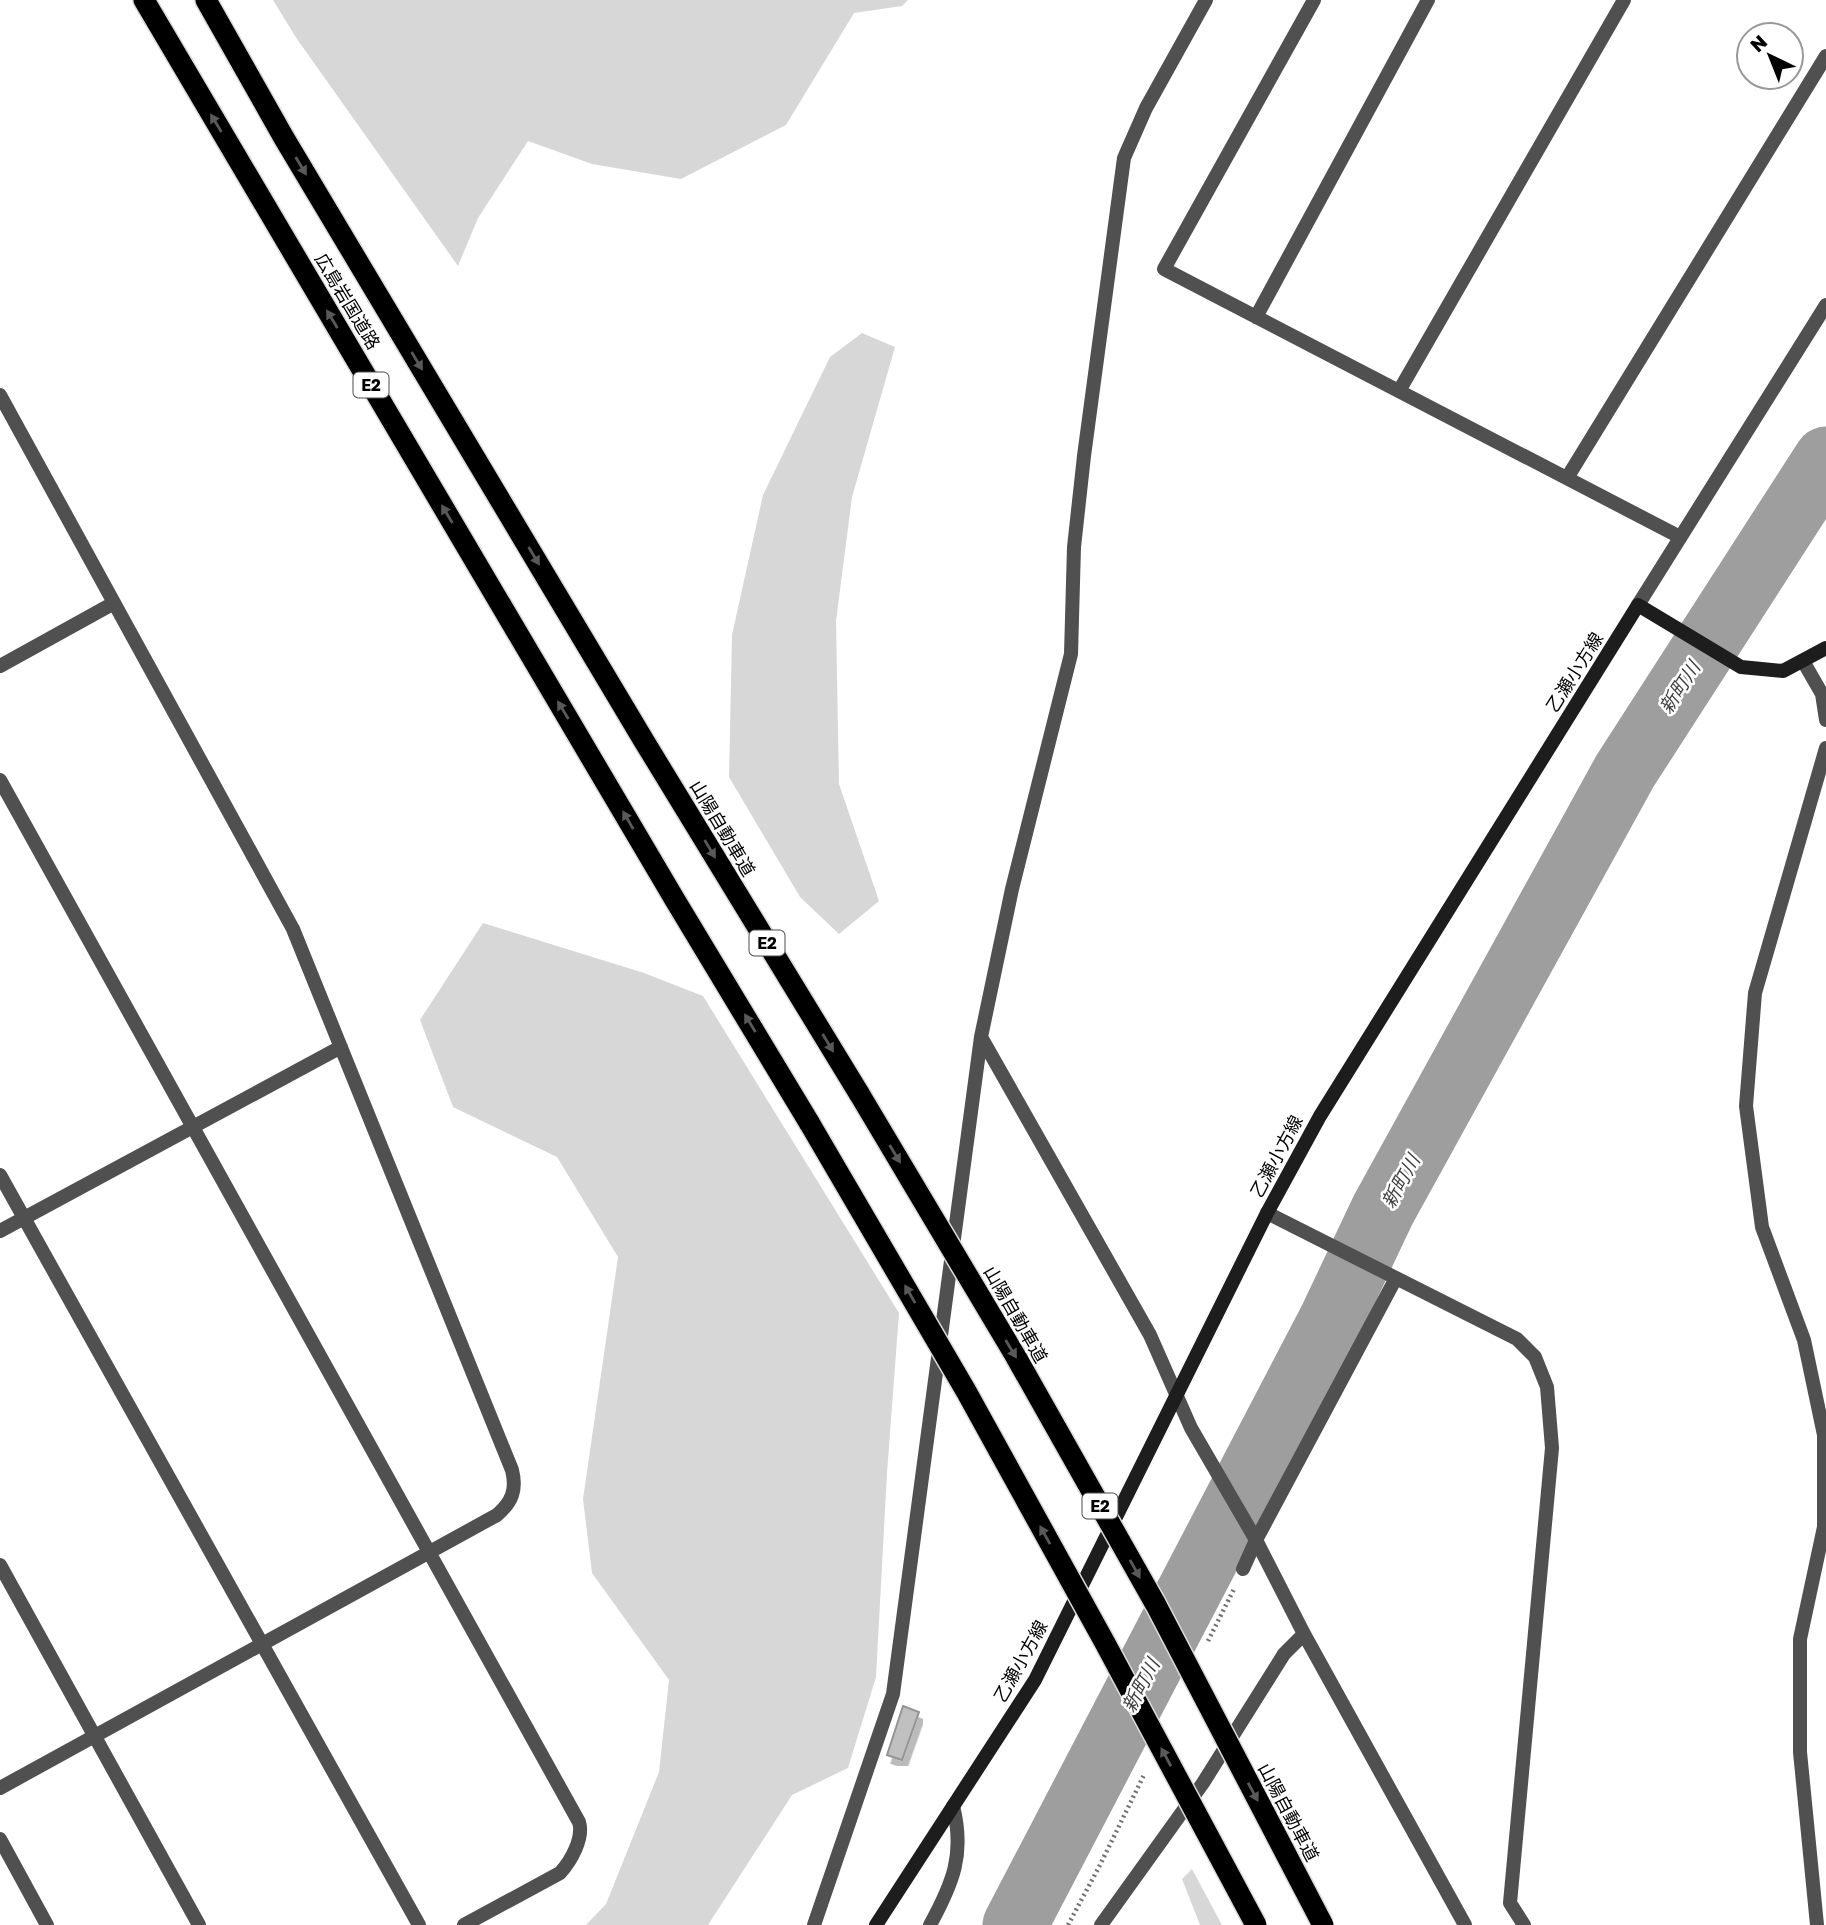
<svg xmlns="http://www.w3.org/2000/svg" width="1826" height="1925" font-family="'Golos Text','Noto Sans JP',sans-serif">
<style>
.green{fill:#d7d7d7}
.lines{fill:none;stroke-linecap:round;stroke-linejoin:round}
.river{stroke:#9e9e9e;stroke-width:65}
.building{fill:#c0c0c0;stroke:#949494;stroke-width:2;filter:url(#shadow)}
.motorway-casing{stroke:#dbdbdb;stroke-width:24}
.path{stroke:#727272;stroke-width:4.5;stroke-dasharray:2 3.5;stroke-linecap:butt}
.minor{stroke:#505050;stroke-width:14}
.tertiary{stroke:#505050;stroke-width:14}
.secondary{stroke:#1d1d1d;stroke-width:14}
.motorway{stroke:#000;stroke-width:21}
.motorway-bridge-casing{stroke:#dbdbdb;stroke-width:24;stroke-linecap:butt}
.motorway-bridge{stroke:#000;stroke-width:21}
.oneway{fill:#595959}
.labels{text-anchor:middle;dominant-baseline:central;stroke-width:5;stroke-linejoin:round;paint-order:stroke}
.shield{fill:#fff;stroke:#4c4c4c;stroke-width:2}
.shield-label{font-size:16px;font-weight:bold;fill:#000}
.street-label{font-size:18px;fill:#000;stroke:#fff}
.water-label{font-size:19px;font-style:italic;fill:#3f3f3f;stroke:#fff}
</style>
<defs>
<filter id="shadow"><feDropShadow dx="4.5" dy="8" stdDeviation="0" flood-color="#0004"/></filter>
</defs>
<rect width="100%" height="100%" fill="#fff"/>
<!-- green -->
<path class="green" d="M 273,0 L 908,0 L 902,6 L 854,13 L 786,125 L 681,179 L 592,164 L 528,141 L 478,218 L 458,266 L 297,39 Z
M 862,333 L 895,347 L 852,497 L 836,621 L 839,784 L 879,901 L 839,934 L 800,897 L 729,777 L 732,635 L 763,495 L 830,357 Z
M 483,923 L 644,973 L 703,996 L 899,1313 L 887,1473 L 876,1677 L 848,1768 L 792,1795 L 708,1925 L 586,1925 L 606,1904 L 659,1772 L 669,1680 L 592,1573 L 583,1499 L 618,1257 L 557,1157 L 453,1107 L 420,1020 Z
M 1192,1869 L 1222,1925 L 1200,1925 L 1182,1879 Z"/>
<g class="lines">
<!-- river -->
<path class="river" d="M 1015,1925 L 1332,1318 L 1383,1210 L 1625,771 L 1826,459"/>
</g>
<!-- building -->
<path class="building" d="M 903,1706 L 919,1712 L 902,1760 L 887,1755 Z"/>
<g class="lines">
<!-- motorway casing -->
<g class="motorway-casing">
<path id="motorway" d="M 144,0 L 675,900 L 810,1124
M 206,0 L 284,138 L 644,741 L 860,1095"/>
</g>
<!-- path -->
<path class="path" d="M 1208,1641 L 1234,1589
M 1068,1925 L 1099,1867 L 1144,1775"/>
<!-- minor -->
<path class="minor" d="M 1314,0 L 1164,269 L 1680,537
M 1256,317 L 1428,0
M 1399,391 L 1624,0
M 0,395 L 293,929 L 512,1470 C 517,1490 512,1502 497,1515 L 0,1788
M 1567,478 L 1826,56
M 1803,661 L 1822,694 L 1826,720
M 0,666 L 114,603
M 0,780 L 579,1822 C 584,1838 571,1861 560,1873 L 464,1925
M 981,1037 L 1150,1335 L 1191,1428 L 1256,1540 L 1304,1634 L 1465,1925
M 0,1175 L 419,1925
M 1267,1213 L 1517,1339 L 1535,1357 L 1547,1387 L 1552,1448 L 1510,1903 L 1524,1925
M 0,1231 L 341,1047
M 0,1565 L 199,1925
M 1243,1569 L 1256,1540 L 1396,1278
M 814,1925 L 893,1694 L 981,1037 L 1012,889 L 1071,654 L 1074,547 L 1084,456 L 1124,158 L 1146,108 L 1206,0
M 930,1925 C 953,1883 965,1854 953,1806
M 1101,1925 L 1203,1783 L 1284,1654 L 1304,1634
M 1817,1925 L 1800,1752 L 1800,1639 L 1824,1527 L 1824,1435 L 1804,1340 L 1762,1227 L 1746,1106 L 1755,993 L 1826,748"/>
<!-- tertiary -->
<path class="tertiary" d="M 1638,605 L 1826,305
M 0,1839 L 47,1925"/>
<!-- secondary -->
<path class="secondary" d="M 876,1925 L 1035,1680 L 1267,1213 L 1320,1116 L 1638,605 L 1741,667 L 1783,671 L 1826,648"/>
<!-- motorway -->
<use href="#motorway" class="motorway"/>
<!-- motorway-bridge casing -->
<g class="motorway-bridge-casing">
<path id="motorway-bridge" d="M 860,1095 L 1016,1357 L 1156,1605 L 1323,1925
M 810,1124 L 966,1391 L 1105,1643 L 1256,1925"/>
</g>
<!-- motorway-bridge -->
<use href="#motorway-bridge" class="motorway-bridge"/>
</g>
<!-- one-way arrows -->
<defs><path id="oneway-solid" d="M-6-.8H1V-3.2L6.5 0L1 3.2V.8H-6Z" transform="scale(1.75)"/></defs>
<g class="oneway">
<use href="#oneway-solid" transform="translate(216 123) rotate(-121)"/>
<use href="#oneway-solid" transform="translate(301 166) rotate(59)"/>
<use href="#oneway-solid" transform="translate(332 319) rotate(-121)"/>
<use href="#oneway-solid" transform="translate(417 361) rotate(59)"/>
<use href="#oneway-solid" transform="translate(447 514) rotate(-121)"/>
<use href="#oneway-solid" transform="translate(534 556) rotate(59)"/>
<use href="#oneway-solid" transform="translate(563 710) rotate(-121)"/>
<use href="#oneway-solid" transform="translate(628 820) rotate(-120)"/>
<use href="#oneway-solid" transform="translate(710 849) rotate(59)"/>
<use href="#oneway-solid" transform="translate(750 1023) rotate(-121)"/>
<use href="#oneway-solid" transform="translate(828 1043) rotate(59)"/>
<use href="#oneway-solid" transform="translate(895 1154) rotate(59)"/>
<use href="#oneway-solid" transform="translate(910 1294) rotate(-120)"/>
<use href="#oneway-solid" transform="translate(1011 1349) rotate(59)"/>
<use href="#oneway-solid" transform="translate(1045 1535) rotate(-119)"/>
<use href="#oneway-solid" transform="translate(1135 1569) rotate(61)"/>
<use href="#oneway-solid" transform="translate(1166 1757) rotate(-118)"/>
<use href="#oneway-solid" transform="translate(1253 1792) rotate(62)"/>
</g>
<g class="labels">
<!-- shield labels -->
<g class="shield">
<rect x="353.5" y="372.5" width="35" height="25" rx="5"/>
<rect x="749.5" y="930.5" width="35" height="25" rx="5"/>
<rect x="1082.5" y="1493.5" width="35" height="25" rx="5"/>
</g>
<g class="shield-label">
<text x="371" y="385">E2</text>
<text x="767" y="943">E2</text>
<text x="1100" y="1506">E2</text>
</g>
<!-- street labels -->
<g class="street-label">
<text transform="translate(348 301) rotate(59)">広島岩国道路</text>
<text transform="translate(1574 672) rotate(-58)">乙瀬小方線</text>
<text transform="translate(723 828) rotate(59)">山陽自動車道</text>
<text transform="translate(1276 1156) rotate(-62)">乙瀬小方線</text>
<text transform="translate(1016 1314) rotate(60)">山陽自動車道</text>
<text transform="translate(1020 1661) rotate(-61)">乙瀬小方線</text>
<text transform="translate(1289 1812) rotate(62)">山陽自動車道</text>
</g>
<!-- water labels -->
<g class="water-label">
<text transform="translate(1679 687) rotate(-57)">新町川</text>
<text transform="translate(1400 1181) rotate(-61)">新町川</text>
<text transform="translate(1140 1685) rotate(-62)">新町川</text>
</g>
</g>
<!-- north arrow -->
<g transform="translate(1770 56) rotate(317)"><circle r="33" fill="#ffffff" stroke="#999999" stroke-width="2"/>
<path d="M0-5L12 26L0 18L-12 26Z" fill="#000000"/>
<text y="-10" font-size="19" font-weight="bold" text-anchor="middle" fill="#000000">N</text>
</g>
</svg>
